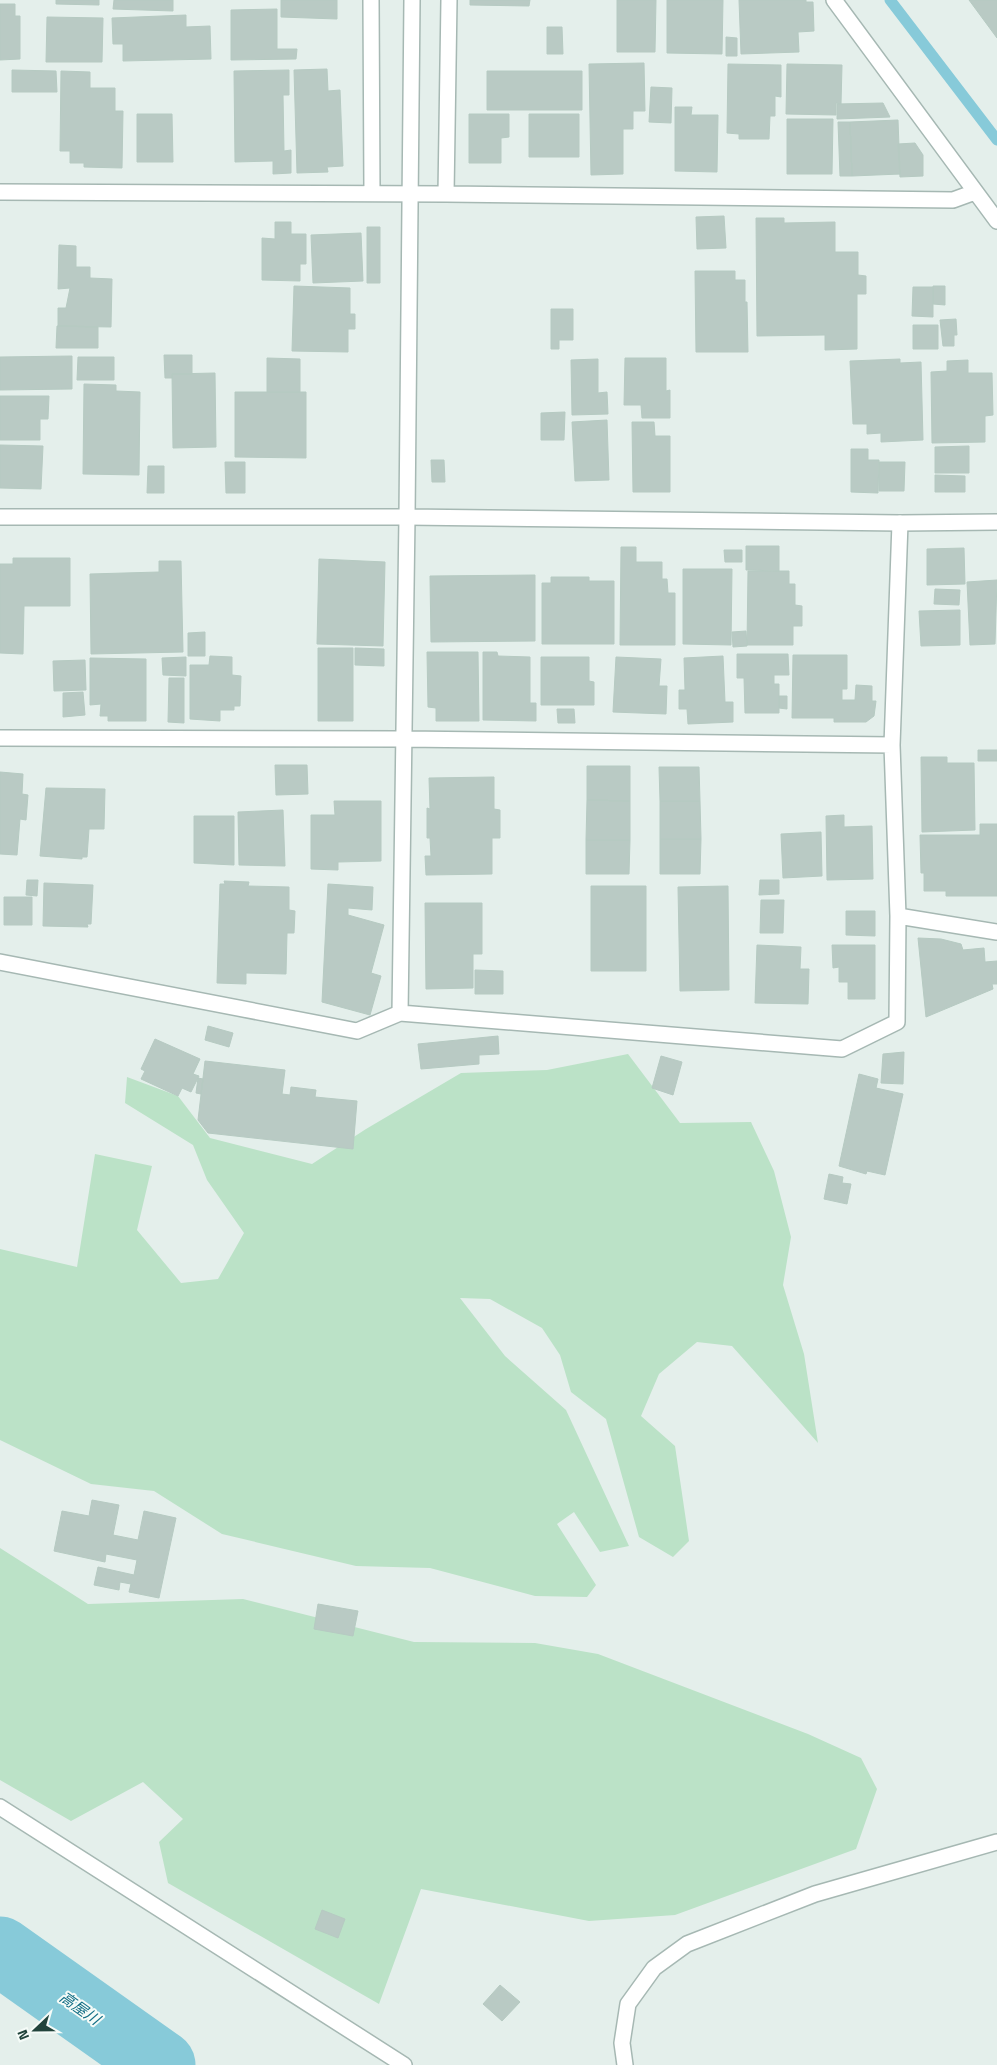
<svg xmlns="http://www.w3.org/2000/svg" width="997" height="2065" font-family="'Titillium Web','Noto Sans JP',sans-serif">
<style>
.green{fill:#bbe2c7}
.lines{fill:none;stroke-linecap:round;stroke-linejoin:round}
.stream{stroke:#87cad9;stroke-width:11}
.river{stroke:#87cad9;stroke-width:69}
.building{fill:#b9cac4;stroke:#b6cac2}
.minor-casing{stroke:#a6b8b3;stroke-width:18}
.tertiary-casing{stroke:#a6b8b3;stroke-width:18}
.minor{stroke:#fff;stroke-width:15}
.tertiary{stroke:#fff;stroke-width:15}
.labels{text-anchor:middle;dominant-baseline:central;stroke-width:4;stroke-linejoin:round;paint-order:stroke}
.water-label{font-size:15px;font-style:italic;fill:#146f86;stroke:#f5fbf8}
</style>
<rect width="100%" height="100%" fill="#e4efeb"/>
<!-- green -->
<path class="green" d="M 628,1054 L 680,1123 L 751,1122 L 774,1171 L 791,1237 L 783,1285 L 804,1354 L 818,1443 L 732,1346 L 697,1342 L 659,1374 L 641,1416 L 675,1446 L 689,1541 L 673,1557 L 639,1537 L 606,1419 L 571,1392 L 560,1355 L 542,1328 L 490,1299 L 460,1298 L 505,1356 L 566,1410 L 629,1546 L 600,1552 L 574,1512 L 557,1524 L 596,1585 L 587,1597 L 535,1596 L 430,1568 L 356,1566 L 222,1534 L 154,1491 L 91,1484 L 0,1440 L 0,1249 L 77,1267 L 95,1154 L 152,1166 L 137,1230 L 181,1283 L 218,1279 L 244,1233 L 207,1180 L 193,1145 L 125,1103 L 127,1077 L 178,1096 L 210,1138 L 312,1164 L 366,1129 L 461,1073 L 547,1070 Z
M 0,1548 L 88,1604 L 243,1599 L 414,1642 L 535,1643 L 598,1654 L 808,1734 L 861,1758 L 877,1789 L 856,1849 L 675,1915 L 589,1921 L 421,1889 L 379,2004 L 168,1883 L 159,1842 L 183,1819 L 143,1782 L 71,1821 L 0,1780 Z"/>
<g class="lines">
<!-- stream -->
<path class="stream" d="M 890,0 L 997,140"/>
<!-- river -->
<path class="river" d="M 0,1951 L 161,2065"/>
</g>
<!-- building -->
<path class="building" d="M 56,0 L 99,0 L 99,5 L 56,4 Z
M 114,0 L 173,0 L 173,11 L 113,9 Z
M 281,0 L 337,0 L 337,19 L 281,17 Z
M 470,0 L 530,0 L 529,6 L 470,5 Z
M 617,0 L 656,0 L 655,52 L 617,52 Z
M 667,0 L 723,0 L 722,54 L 667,53 Z
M 739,0 L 806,0 L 806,2 L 813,2 L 814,31 L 798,32 L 799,52 L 741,54 Z
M 969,0 L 997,0 L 997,38 Z
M 0,4 L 15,4 L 15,16 L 20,16 L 20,59 L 0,60 Z
M 277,9 L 277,49 L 297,49 L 296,59 L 231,60 L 231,10 Z
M 186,15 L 186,27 L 210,26 L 211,59 L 123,61 L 123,44 L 113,44 L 112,18 Z
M 47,17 L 103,18 L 102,62 L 46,62 Z
M 547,27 L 562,27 L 563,54 L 547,54 Z
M 726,37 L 737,38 L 737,56 L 726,56 Z
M 644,63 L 645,111 L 633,111 L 633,129 L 623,129 L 623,174 L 591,175 L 589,64 Z
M 728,64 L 781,65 L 781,97 L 775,96 L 775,116 L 770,116 L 769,139 L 739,139 L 739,134 L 727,133 Z
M 787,64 L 842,65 L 841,104 L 836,103 L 836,115 L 786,114 Z
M 327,69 L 328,91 L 340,90 L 343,166 L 327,167 L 328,172 L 297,173 L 294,70 Z
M 12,70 L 56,71 L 57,92 L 12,92 Z
M 289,70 L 289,95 L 283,95 L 284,151 L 291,150 L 291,173 L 273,174 L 273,161 L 235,162 L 234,71 Z
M 61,71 L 90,72 L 90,88 L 115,88 L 115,111 L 123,111 L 122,168 L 84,167 L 84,163 L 70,163 L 70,151 L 60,151 Z
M 487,71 L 582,71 L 582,110 L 487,110 Z
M 651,87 L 672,88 L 671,123 L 649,122 Z
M 883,103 L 890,117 L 837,119 L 837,104 Z
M 675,107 L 692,107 L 691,115 L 718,115 L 717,172 L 675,171 Z
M 137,114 L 172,114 L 173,162 L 137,162 Z
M 469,114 L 509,114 L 509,137 L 501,138 L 501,163 L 469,163 Z
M 529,114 L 579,114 L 579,157 L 529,157 Z
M 787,119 L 833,119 L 832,174 L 787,174 Z
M 898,120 L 900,174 L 852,176 L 850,122 Z
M 838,122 L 850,122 L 852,176 L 840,176 Z
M 915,143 L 923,155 L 923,176 L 900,177 L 898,144 Z
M 724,216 L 726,248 L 697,249 L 696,217 Z
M 756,218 L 784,218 L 784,223 L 835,222 L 835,252 L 858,252 L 858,275 L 866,276 L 866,294 L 857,294 L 857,349 L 825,350 L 825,335 L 757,336 Z
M 275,222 L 291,222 L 291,234 L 306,234 L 306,264 L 300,264 L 300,281 L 262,280 L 262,238 L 275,239 Z
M 367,227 L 380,227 L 380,283 L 367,283 Z
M 361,233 L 363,281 L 313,283 L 311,235 Z
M 59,245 L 76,246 L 76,267 L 90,267 L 90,278 L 112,279 L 111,327 L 58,326 L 58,308 L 66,308 L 70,288 L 58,289 Z
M 695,271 L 735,271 L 735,280 L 745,280 L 745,302 L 747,302 L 748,352 L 696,352 Z
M 294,286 L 350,288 L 350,314 L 355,314 L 355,329 L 348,329 L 348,352 L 292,351 Z
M 933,286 L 945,286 L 945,305 L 933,304 Z
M 913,287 L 933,287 L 933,317 L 912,316 Z
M 551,309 L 573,309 L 573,340 L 559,340 L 559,349 L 551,349 Z
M 956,319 L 957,335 L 954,335 L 954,346 L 943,346 L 940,320 Z
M 913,325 L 938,325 L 938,349 L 913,349 Z
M 57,326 L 98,327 L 98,348 L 56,348 Z
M 164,355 L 192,355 L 192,374 L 172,374 L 172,378 L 165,378 Z
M 72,356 L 72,389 L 0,390 L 0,357 Z
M 78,357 L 114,357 L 114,380 L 77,380 Z
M 267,358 L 300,359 L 300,392 L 267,392 Z
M 625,358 L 666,358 L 666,391 L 670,390 L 670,418 L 642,418 L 641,405 L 624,405 Z
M 598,359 L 598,393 L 607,392 L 608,414 L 572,415 L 571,360 Z
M 900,359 L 900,363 L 921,362 L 923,440 L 881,442 L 881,433 L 867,434 L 867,424 L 853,424 L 850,361 Z
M 968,360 L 968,373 L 992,373 L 993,415 L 985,416 L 985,442 L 932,443 L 931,372 L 947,371 L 947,361 Z
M 215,373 L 216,447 L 173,448 L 172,374 Z
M 84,384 L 116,385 L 116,391 L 140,392 L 139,475 L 83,474 Z
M 235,392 L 306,392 L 306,458 L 235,457 Z
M 0,396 L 49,396 L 48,419 L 40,419 L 40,440 L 0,440 Z
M 565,412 L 564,440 L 541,440 L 541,413 Z
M 607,420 L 609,480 L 575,481 L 572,422 Z
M 632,422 L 654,422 L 655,436 L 670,436 L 670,492 L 633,492 Z
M 0,445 L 43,446 L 41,489 L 0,488 Z
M 969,446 L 969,473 L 935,473 L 935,447 Z
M 851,449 L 868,449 L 868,460 L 879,460 L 878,493 L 851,492 Z
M 431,460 L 444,460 L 445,482 L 432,482 Z
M 225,462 L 245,462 L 245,493 L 226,493 Z
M 879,462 L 905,462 L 904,491 L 879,491 Z
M 148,466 L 164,466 L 164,493 L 147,493 Z
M 935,475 L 965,476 L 965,492 L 935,492 Z
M 746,546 L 779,546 L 779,571 L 746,570 Z
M 621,547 L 636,547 L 636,562 L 662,562 L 662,579 L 667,579 L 668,593 L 675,593 L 675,645 L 620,645 Z
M 964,548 L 965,584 L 927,585 L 927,549 Z
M 724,550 L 742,550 L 742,562 L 725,562 Z
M 13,558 L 70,558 L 70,606 L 24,606 L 23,654 L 0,653 L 0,564 L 13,564 Z
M 319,559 L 385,562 L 383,646 L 317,644 Z
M 159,561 L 181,561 L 183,652 L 91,654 L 90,574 L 159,572 Z
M 683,569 L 732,569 L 731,645 L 683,644 Z
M 748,571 L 789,571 L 789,584 L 795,584 L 795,605 L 802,606 L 802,626 L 793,626 L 793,645 L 747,645 Z
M 535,575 L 535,641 L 431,642 L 430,576 Z
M 551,577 L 589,577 L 589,581 L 614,581 L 614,644 L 542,644 L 542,583 L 551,583 Z
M 997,580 L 995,644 L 970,645 L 967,582 Z
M 935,589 L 960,590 L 959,605 L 934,604 Z
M 960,610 L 960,645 L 921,646 L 919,611 Z
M 746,631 L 747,646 L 733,647 L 732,632 Z
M 205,632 L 205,656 L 188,656 L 188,633 Z
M 318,648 L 353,648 L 353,721 L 318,721 Z
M 355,648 L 384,649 L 384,666 L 355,665 Z
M 427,652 L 478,652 L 479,721 L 436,721 L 436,708 L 428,707 Z
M 483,652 L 497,652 L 498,656 L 530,657 L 530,703 L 536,703 L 536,721 L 483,720 Z
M 737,654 L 788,654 L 789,675 L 774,675 L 774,684 L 779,684 L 779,713 L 745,713 L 744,678 L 737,678 Z
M 793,655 L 847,655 L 847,689 L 842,689 L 842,700 L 855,700 L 856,685 L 872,686 L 872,701 L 876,701 L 874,716 L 866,722 L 834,722 L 834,718 L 792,718 Z
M 210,656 L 232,657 L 232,675 L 241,676 L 240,706 L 234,706 L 234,710 L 220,710 L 220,721 L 190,719 L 190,665 L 209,665 Z
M 723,656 L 725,702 L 733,702 L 733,722 L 688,724 L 687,709 L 679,709 L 679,690 L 685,690 L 684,658 Z
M 186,657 L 186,676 L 163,675 L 162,658 Z
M 541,657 L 589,657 L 589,681 L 594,682 L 594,705 L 541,705 Z
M 616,657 L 661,659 L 659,686 L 667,686 L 666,714 L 613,712 Z
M 90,658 L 146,659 L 146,721 L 108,721 L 108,716 L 100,716 L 101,704 L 90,705 Z
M 85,660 L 86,690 L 54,691 L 53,661 Z
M 169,678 L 184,678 L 184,723 L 168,722 Z
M 83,692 L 85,715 L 63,717 L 63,693 Z
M 779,696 L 787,696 L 787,709 L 779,708 Z
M 557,709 L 574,709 L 575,723 L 558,723 Z
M 978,750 L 997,750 L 997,761 L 978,761 Z
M 921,757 L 947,757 L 947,763 L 974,763 L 975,830 L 922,832 Z
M 275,765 L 307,765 L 308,794 L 276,795 Z
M 587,766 L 630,766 L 630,801 L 587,800 Z
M 659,767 L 699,767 L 700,801 L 660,801 Z
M 0,772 L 23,774 L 22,794 L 28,795 L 26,820 L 20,819 L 17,855 L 0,854 Z
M 494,777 L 494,809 L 500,810 L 500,838 L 492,838 L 492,874 L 426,875 L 425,856 L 431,856 L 430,838 L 427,838 L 427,808 L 430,809 L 429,778 Z
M 46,788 L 105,789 L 104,829 L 89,829 L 87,857 L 82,857 L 82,859 L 40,856 Z
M 587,800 L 630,801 L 630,840 L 586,840 Z
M 334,801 L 381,801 L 381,861 L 338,862 L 338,870 L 311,869 L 311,815 L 335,815 Z
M 660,801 L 700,801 L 701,839 L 660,839 Z
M 283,810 L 285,866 L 239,865 L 238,812 Z
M 844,815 L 844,827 L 872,826 L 873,879 L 827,880 L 826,816 Z
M 194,816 L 234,816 L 234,865 L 194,863 Z
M 980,824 L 997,824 L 997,896 L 946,896 L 946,891 L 924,891 L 924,873 L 921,873 L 920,835 L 980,835 Z
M 821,832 L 822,876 L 783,878 L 781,834 Z
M 660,839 L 701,839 L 700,874 L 660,874 Z
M 586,840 L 630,840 L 629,874 L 586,874 Z
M 27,880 L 38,880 L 37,896 L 26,895 Z
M 760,880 L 779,880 L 779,894 L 759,895 Z
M 224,881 L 249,882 L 248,886 L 289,887 L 289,910 L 295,911 L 294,933 L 287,933 L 286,974 L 246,973 L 246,984 L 217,983 L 220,884 L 225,884 Z
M 44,883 L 93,885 L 91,924 L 87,924 L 88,927 L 43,926 Z
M 328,884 L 373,887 L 372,910 L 348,908 L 348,915 L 384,925 L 371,973 L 381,976 L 370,1015 L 322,1002 Z
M 591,886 L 646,886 L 646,971 L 591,971 Z
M 728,886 L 729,990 L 680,991 L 678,887 Z
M 4,897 L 32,897 L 32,925 L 4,925 Z
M 761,900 L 784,900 L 783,933 L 760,933 Z
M 425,903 L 482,903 L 482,954 L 473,954 L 473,988 L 426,989 Z
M 846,911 L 875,911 L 875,936 L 846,935 Z
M 918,938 L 941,939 L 961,944 L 963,950 L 984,948 L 985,962 L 997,961 L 997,984 L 992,984 L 993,989 L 926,1017 Z
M 757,945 L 801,947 L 800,969 L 809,969 L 808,1004 L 755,1003 Z
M 832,945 L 875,945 L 875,999 L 848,999 L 848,982 L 839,982 L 839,967 L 833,968 Z
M 475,970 L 503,971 L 503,994 L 475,994 Z
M 208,1026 L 233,1033 L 229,1047 L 205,1040 Z
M 498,1036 L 499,1054 L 479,1055 L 479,1064 L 421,1069 L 418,1044 Z
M 155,1039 L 200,1059 L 193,1074 L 199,1076 L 191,1092 L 182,1088 L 178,1096 L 141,1079 L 145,1071 L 141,1069 Z
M 904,1052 L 903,1084 L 881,1083 L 883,1054 Z
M 661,1056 L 682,1062 L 673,1095 L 652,1088 Z
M 205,1061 L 285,1070 L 282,1094 L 290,1095 L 291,1087 L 316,1090 L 315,1097 L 357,1101 L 353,1149 L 208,1133 L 198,1120 Z
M 859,1074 L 878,1079 L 876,1088 L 903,1094 L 885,1175 L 867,1171 L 866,1174 L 839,1166 Z
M 198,1078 L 203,1079 L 201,1094 L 196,1093 Z
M 829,1174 L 843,1177 L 842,1183 L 851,1184 L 847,1204 L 824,1199 Z
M 92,1500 L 119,1505 L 113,1535 L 138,1540 L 144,1511 L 176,1518 L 159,1598 L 129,1592 L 131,1584 L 120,1582 L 119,1590 L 94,1585 L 98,1567 L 134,1575 L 137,1560 L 106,1554 L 105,1562 L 54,1551 L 62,1511 L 89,1516 Z
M 318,1604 L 358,1611 L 353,1636 L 314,1629 Z
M 322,1910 L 345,1919 L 338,1938 L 315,1929 Z
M 500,1985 L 520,2002 L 502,2021 L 483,2004 Z"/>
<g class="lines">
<!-- minor casing -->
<g class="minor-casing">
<path id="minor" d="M 371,0 L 372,193
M 834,0 L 997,221
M 0,192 L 446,194 L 953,200 L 975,192
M 446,194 L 449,0
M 0,738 L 404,739 L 892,745
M 898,916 L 997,932
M 0,962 L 357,1031 L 400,1013 L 842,1049 L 897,1022 L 898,916 L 892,745 L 900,523
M 400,1013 L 407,517
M 0,1807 L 404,2065
M 625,2065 L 622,2043 L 628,2004 L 654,1968 L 687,1944 L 815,1894 L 997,1842"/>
</g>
<!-- tertiary casing -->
<g class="tertiary-casing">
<path id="tertiary" d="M 0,517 L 407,517 L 900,523 L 997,522
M 407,517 L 412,0"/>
</g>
<!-- minor -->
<use href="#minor" class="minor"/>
<!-- tertiary -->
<use href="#tertiary" class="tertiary"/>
</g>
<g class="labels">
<!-- water labels -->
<g class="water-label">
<text transform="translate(80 2008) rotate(35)">高屋川</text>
</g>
</g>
<!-- north arrow -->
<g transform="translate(35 2030) rotate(248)" stroke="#f5fbf8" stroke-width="4" paint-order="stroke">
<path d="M0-4L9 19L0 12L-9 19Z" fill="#21433b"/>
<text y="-8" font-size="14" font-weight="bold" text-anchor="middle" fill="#21433b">N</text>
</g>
</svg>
